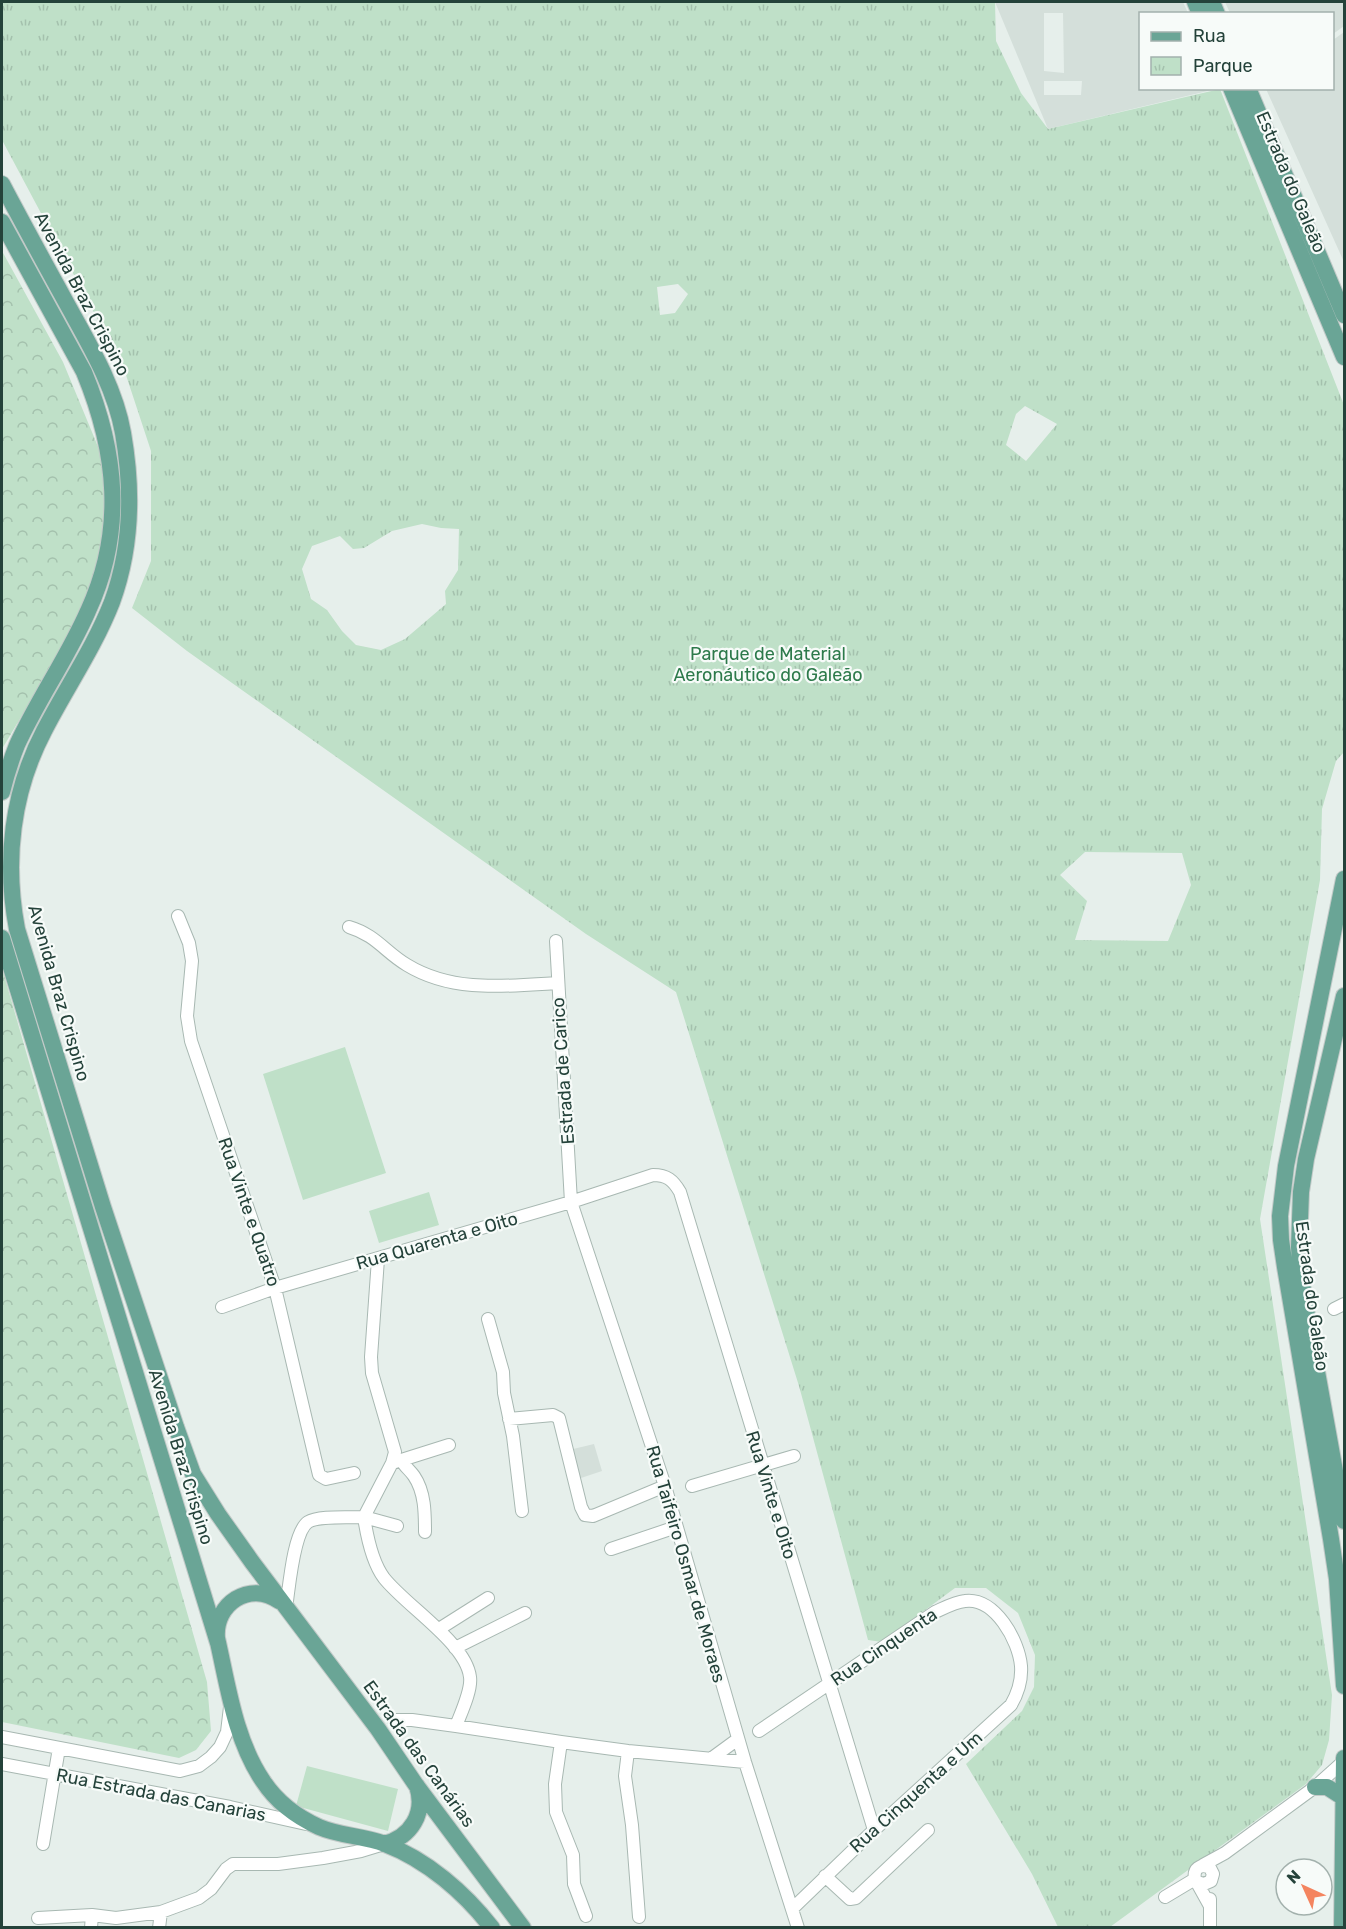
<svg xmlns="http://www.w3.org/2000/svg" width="1346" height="1929" font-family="Rubik,sans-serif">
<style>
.built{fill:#d4dfda;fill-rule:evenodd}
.green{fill:#bfe0c8}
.forest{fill:url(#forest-crowns)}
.park{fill:url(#park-tufts);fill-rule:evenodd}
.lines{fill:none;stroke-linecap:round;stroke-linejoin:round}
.minor-casing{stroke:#a8b8b2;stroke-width:14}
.major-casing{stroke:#c2cac8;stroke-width:18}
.minor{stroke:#fff;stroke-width:12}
.major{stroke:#6aa596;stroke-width:16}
.labels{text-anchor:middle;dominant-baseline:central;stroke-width:4.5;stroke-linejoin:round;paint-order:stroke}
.street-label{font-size:18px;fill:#24423a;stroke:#f7fbf9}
.park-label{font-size:18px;fill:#2d7a4b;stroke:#f7fbf9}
</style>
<defs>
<pattern id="forest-crowns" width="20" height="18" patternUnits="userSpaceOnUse" patternTransform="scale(1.5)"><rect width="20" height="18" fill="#bfe0c8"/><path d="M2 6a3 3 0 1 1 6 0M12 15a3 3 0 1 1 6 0" fill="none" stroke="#a4c1ad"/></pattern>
<pattern id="park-tufts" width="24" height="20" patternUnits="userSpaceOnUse" patternTransform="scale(1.5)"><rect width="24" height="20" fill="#bfe0c8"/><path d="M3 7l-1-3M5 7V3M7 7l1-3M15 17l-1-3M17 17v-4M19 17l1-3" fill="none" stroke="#a4c1ad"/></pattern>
</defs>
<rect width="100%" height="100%" fill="#e6efeb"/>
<!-- built -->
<path class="built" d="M 995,2 L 1183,2 L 1188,13 L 1140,14 L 1140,88 L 1216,89 L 1048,129 ZM 1044,13 L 1063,13 L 1064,73 L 1044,71 ZM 1082,81 L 1081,95 L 1044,95 L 1044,81 Z
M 1225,2 L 1344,2 L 1344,26 L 1333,34 L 1332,14 L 1230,13 Z
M 1344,32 L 1344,262 L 1266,89 L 1332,88 L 1333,40 Z
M 594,1444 L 602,1471 L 578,1479 L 569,1450 Z"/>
<!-- green -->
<path class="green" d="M 345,1047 L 386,1173 L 303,1200 L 263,1074 Z
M 429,1192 L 439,1225 L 379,1243 L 369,1211 Z
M 307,1766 L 398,1789 L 388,1831 L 296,1806 Z"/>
<!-- forest -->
<path class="forest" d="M 2,251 L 63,362 L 106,466 L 103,549 L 78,621 L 2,749 Z
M 2,968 L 207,1682 L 211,1731 L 196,1750 L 179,1758 L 2,1722 Z"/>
<!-- park -->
<path class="park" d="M 2,2 L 995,2 L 996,41 L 1021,93 L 1048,129 L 1220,89 L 1344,405 L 1344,752 L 1336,761 L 1322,809 L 1320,880 L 1260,1219 L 1332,1695 L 1329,1740 L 1322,1765 L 1306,1784 L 1110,1927 L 1058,1927 L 1032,1874 L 966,1764 L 1022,1711 L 1034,1687 L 1035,1655 L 1018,1613 L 986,1588 L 955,1588 L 882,1642 L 868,1640 L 799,1386 L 676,992 L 586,934 L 187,651 L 132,608 L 151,561 L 151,451 L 124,369 L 2,140 ZM 678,284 L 688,294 L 675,313 L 660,315 L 657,287 ZM 1025,406 L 1057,424 L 1026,461 L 1006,445 L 1016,414 ZM 422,524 L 441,528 L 459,529 L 458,570 L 445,591 L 446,604 L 405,639 L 381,650 L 356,645 L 342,631 L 327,610 L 311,599 L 302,569 L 312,546 L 340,536 L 353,549 L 364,548 L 392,531 ZM 1085,852 L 1182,853 L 1191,885 L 1168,941 L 1075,940 L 1087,901 L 1060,875 Z"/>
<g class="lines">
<!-- minor casing -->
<g class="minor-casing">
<path id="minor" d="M 178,916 L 189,943 L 192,961 L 187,1016 L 191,1041 L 275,1288 L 319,1475 L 326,1479 L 354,1473
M 349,927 C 376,935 385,952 407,965 C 453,993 506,986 557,983
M 556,941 L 571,1202 L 665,1486 L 745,1762 L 798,1928
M 378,1259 L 371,1357 L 372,1373 L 395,1452 L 392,1463
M 222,1307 L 275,1288 L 571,1202 L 653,1175 C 667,1175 673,1180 680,1192 L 874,1830
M 1334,1309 L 1344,1304
M 488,1319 L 503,1372 L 504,1393 L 513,1436 L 522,1511
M 509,1419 L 553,1415 L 559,1418 L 581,1507 L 585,1515 L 593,1516 L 665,1486
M 402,1461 C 405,1467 410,1470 414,1476 C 425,1492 425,1513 425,1532
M 692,1486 L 794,1456
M 397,1526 L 364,1517 L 392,1463 L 449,1445
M 611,1549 L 676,1527
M 286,1608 C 289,1590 293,1532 308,1522 C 319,1515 351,1518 364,1517 C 367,1537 372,1562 384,1578 C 406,1606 466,1643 470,1677 C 472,1690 461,1713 456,1726
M 439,1629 L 488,1598
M 455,1648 L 525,1613
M 394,1720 L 412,1720 L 456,1726 L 561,1742 L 628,1751 L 745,1762
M 759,1731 L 935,1612 C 944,1608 955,1602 965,1601 C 995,1597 1019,1641 1021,1666 C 1022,1680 1018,1693 1011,1705 L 874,1830 L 792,1909
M 2,1737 L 180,1771 L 199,1766 L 211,1757 L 220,1747 L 227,1732 L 230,1707
M 561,1742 L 555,1784 L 556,1812 L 573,1855 L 574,1884 L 586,1916
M 628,1751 L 625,1776 L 632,1825 L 639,1917
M 712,1758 L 738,1739
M 2,1764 L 230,1807 L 306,1824
M 43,1844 L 59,1748
M 1203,1865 L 1225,1853 L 1315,1787 L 1344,1761
M 825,1876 L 850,1899 L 856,1898 L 928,1830
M 1197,1882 L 1204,1884 L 1211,1881 L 1213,1874 L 1210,1868 C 1200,1863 1193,1869 1195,1879 L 1210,1906
M 1165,1897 L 1195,1879
M 1210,1899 L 1210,1928
M 38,1918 L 92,1915 L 116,1918 L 161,1912 L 199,1898 L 211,1889 L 226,1869 L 233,1864 L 278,1864 L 323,1858 L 361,1851 L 384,1844
M 91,1928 L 92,1915
M 159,1928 L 161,1912"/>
</g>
<!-- major casing -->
<g class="major-casing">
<path id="major" d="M 1195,2 L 1200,14
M 1212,2 L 1217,14
M 1231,88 L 1344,357
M 1248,88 L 1344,315
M 2,184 C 23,224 45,264 67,304 C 89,344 115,387 123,433 C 133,490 132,547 112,602 C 94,648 66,688 44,731 C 12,792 4,861 17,929 L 103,1207 L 176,1427 L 193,1474 L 218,1514 L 252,1562 L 378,1729 L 416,1785 L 523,1928
M 2,222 L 84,372 C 117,452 125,531 88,611 C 68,657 38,699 17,745 C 11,760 6,776 2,792
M 1344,879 L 1286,1166 L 1280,1216 L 1281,1240 L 1285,1267 L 1331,1539 L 1337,1579 L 1344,1686
M 2,938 L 218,1643
M 1344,996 L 1306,1159 L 1301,1192 L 1299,1247 L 1301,1278 L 1308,1322 L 1344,1521
M 279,1601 C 250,1580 214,1604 217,1638 C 228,1686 235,1740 263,1781 C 276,1801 297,1817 319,1827 C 340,1836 364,1836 385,1844 C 427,1860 465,1893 492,1928
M 1315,1787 L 1327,1787 L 1344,1798
M 384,1844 C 411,1837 426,1813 417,1786
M 1342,1928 L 1344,1758"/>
</g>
<!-- minor -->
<use href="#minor" class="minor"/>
<!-- major -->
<use href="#major" class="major"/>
</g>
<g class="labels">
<!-- street labels -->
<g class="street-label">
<text transform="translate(1291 182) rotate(67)">Estrada do Galeão</text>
<text transform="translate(82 294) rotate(62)">Avenida Braz Crispino</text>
<text transform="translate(59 993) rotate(74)">Avenida Braz Crispino</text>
<text transform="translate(563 1071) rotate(-94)">Estrada de Carico</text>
<text transform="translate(249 1212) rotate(71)">Rua Vinte e Quatro</text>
<text transform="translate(437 1241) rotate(-16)">Rua Quarenta e Oito</text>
<text transform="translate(1312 1296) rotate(82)">Estrada do Galeão</text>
<text transform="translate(181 1457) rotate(73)">Avenida Braz Crispino</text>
<text transform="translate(771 1495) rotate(73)">Rua Vinte e Oito</text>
<text transform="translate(686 1564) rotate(74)">Rua Taifeiro Osmar de Moraes</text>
<text transform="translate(884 1647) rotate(-34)">Rua Cinquenta</text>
<text transform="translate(419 1754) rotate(54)">Estrada das Canárias</text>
<text transform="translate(916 1792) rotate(-42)">Rua Cinquenta e Um</text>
<text transform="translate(161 1795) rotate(11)">Rua Estrada das Canarias</text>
</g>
<!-- park labels -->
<g class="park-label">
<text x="768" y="654">Parque de Material<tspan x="768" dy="21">Aeronáutico do Galeão</tspan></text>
</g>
</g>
<!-- border -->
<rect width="1346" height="1929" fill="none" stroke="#24423a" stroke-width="6"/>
<!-- legend -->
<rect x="1139" y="12" width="195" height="78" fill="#f7fbf9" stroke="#a3b1ad" stroke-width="1.5"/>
<rect x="1151" y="32" width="30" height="9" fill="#6aa596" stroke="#a3b1ad" stroke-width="1.5"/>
<text x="1193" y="42" font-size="18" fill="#24423a">Rua</text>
<rect x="1151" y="57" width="30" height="18" fill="url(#park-tufts)" stroke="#a3b1ad" stroke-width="1.5"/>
<text x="1193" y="72" font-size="18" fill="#24423a">Parque</text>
<!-- north arrow -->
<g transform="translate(1304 1887) rotate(315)"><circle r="28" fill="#f7fbf9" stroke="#a3b1ad" stroke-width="1.5"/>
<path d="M0-4.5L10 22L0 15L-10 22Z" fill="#f4845f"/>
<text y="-9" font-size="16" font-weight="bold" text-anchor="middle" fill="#24423a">N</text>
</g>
</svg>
